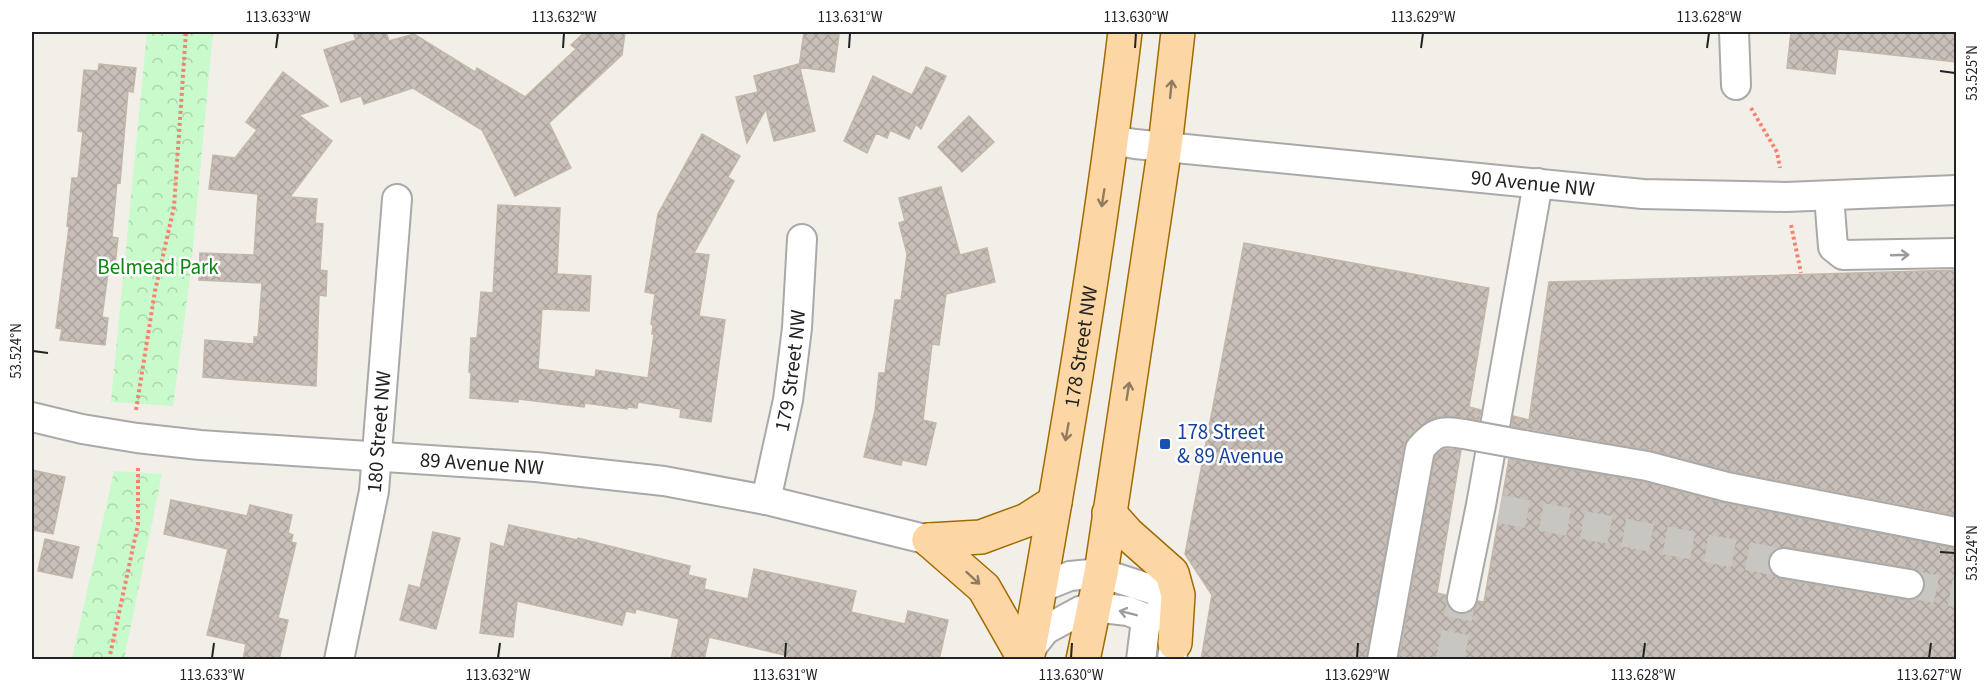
<svg xmlns="http://www.w3.org/2000/svg" width="1988" height="691" font-family="'Source Sans 3',sans-serif">
<style>
.park{fill:url(#park-crowns)}
.building{fill:url(#building-cross-hatch);stroke:#c4b6ab;stroke-width:1.5;fill-rule:evenodd}
.lines{fill:none;stroke-linecap:round;stroke-linejoin:round}
.minor-tunnel{stroke:#c8c6c1;stroke-width:28;stroke-dasharray:28 14;stroke-linecap:butt}
.minor-casing{stroke:#a9a9a9;stroke-width:32}
.major-casing{stroke:#a06b00;stroke-width:36}
.path{stroke:#fa8072;stroke-width:4;stroke-dasharray:3 3;stroke-linecap:butt}
.minor{stroke:#fff;stroke-width:28}
.major{stroke:#fcd6a4;stroke-width:33}
.minor-bridge-casing{stroke:#a9a9a9;stroke-width:32;stroke-linecap:butt}
.minor-bridge{stroke:#fff;stroke-width:28}
.oneway{stroke:#8f7c63}
.oneway2{stroke:#9c9c9c}
.ticks{fill:none;stroke:#222;stroke-width:2}
.transit-dot{fill:#1a4fb4;stroke:#fff;stroke-width:2}
.labels{text-anchor:middle;dominant-baseline:central;stroke-width:5;stroke-linejoin:round;paint-order:stroke}
.street-label{font-size:21px;fill:#222;stroke:#fff}
.park-label{font-size:21px;fill:#0c8416;stroke:#fff}
.transit-label{font-size:21px;fill:#164399;stroke:#fff;text-anchor:start}
.neatline{fill:none;stroke:#222;stroke-width:2}
.ticks-label{font-size:15px;text-anchor:middle;fill:#222}
</style>
<defs>
<pattern id="park-crowns" width="20" height="18" patternUnits="userSpaceOnUse" patternTransform="scale(1.5)"><rect width="20" height="18" fill="#c8facc"/><path d="M2 6a3 3 0 1 1 6 0M12 15a3 3 0 1 1 6 0" fill="none" stroke="#acd6af"/></pattern>
<pattern id="building-cross-hatch" width="8" height="8" patternUnits="userSpaceOnUse" patternTransform="scale(1.5)"><rect width="8" height="8" fill="#c7bfb8"/><path d="M0 0l8 8M0 8l8-8" fill="none" stroke="#aba49e"/></pattern>
</defs>
<rect width="100%" height="100%" fill="#f2efe9"/>
<!-- park -->
<path class="park" d="M 147,32 L 213,32 L 191,269 L 173,406 L 111,402 Z
M 114,471 L 162,474 L 124,659 L 72,659 Z"/>
<!-- building -->
<path class="building" d="M 353,32 L 386,32 L 389,41 L 414,34 L 475,72 L 477,68 L 525,97 L 576,49 L 571,45 L 585,32 L 625,32 L 622,55 L 549,123 L 571,168 L 515,196 L 482,130 L 413,88 L 364,104 L 361,96 L 341,102 L 324,50 L 356,40 Z
M 804,32 L 839,35 L 834,72 L 799,67 Z
M 1791,32 L 1956,32 L 1956,62 L 1838,49 L 1835,74 L 1787,68 Z
M 99,64 L 136,68 L 133,92 L 128,91 L 120,183 L 117,182 L 112,237 L 118,238 L 114,274 L 108,273 L 102,317 L 108,318 L 105,345 L 60,340 L 62,329 L 56,328 L 69,227 L 67,226 L 72,178 L 78,178 L 83,132 L 78,131 L 84,70 L 98,71 Z
M 799,64 L 815,131 L 774,141 L 766,109 L 747,143 L 736,97 L 758,92 L 754,76 Z
M 926,67 L 946,76 L 921,129 L 916,124 L 909,139 L 890,130 L 887,138 L 876,133 L 867,153 L 844,141 L 873,76 L 912,95 Z
M 283,72 L 328,106 L 299,115 L 332,141 L 290,197 L 317,199 L 315,223 L 323,224 L 320,270 L 327,271 L 326,296 L 319,295 L 316,386 L 203,377 L 205,340 L 254,344 L 254,337 L 258,337 L 262,283 L 199,280 L 200,253 L 254,255 L 258,194 L 209,189 L 213,155 L 235,158 L 257,130 L 246,122 Z
M 969,116 L 994,142 L 962,172 L 938,147 Z
M 702,134 L 740,156 L 728,177 L 734,181 L 694,253 L 709,255 L 699,316 L 725,320 L 711,422 L 680,417 L 681,409 L 638,402 L 637,408 L 627,407 L 627,409 L 585,403 L 584,407 L 518,399 L 518,402 L 470,398 L 471,373 L 469,372 L 471,338 L 477,338 L 481,292 L 493,293 L 498,205 L 560,208 L 557,274 L 591,276 L 589,311 L 542,309 L 538,369 L 595,377 L 596,370 L 648,378 L 654,334 L 652,334 L 653,325 L 651,324 L 655,294 L 645,292 L 658,214 Z
M 941,187 L 960,255 L 987,248 L 995,282 L 946,294 L 939,345 L 932,344 L 923,420 L 936,423 L 926,465 L 902,460 L 901,465 L 864,457 L 875,411 L 879,373 L 885,373 L 895,300 L 901,300 L 907,254 L 899,223 L 905,221 L 899,198 Z
M 1244,243 L 1489,288 L 1469,407 L 1481,410 L 1479,420 L 1451,416 L 1433,418 L 1414,431 L 1404,445 L 1366,660 L 1201,660 L 1212,595 L 1185,554 Z
M 1956,270 L 1956,515 L 1731,471 L 1650,450 L 1512,426 L 1513,416 L 1529,420 L 1549,282 Z
M 1444,449 L 1461,450 L 1437,593 L 1446,595 L 1447,604 L 1451,610 L 1458,614 L 1468,613 L 1475,608 L 1478,601 L 1484,602 L 1509,459 L 1644,482 L 1724,503 L 1956,548 L 1956,660 L 1399,660 L 1435,456 ZM 1786,547 L 1912,568 L 1919,571 L 1924,578 L 1925,587 L 1922,594 L 1915,599 L 1906,600 L 1781,579 L 1773,575 L 1768,568 L 1768,561 L 1772,552 L 1778,548 Z
M 32,470 L 65,477 L 53,534 L 32,530 Z
M 171,500 L 247,516 L 250,505 L 292,515 L 288,533 L 293,535 L 291,542 L 296,543 L 278,618 L 288,620 L 279,660 L 243,660 L 246,644 L 207,635 L 228,549 L 164,534 Z
M 509,525 L 577,540 L 578,538 L 690,566 L 688,575 L 706,579 L 704,589 L 748,599 L 754,569 L 856,591 L 851,612 L 905,624 L 908,611 L 948,620 L 939,660 L 805,660 L 709,637 L 704,660 L 671,660 L 679,619 L 636,609 L 635,613 L 626,611 L 622,625 L 517,601 L 513,637 L 480,633 L 491,543 L 504,547 Z
M 433,532 L 460,538 L 436,629 L 400,620 L 409,585 L 420,588 Z
M 45,539 L 79,547 L 72,578 L 38,571 Z"/>
<g class="lines">
<!-- minor-tunnel -->
<path class="minor-tunnel" d="M 1500,509 L 1784,563
M 1909,584 L 1956,593
M 1450,660 L 1462,598"/>
<!-- minor casing -->
<g class="minor-casing">
<g id="minor">
<path d="M 1734,32 L 1736,85"/>
<path id="s1" d="M 1112,140 L 1135,144 L 1643,194 L 1786,197 L 1956,190"/>
<path d="M 1829,196 L 1833,247 L 1843,255 L 1956,253"/>
<path id="s2" d="M 32,417 L 82,429 L 137,438 L 200,445 L 536,467 L 664,481 L 766,500 L 929,540"/>
<path d="M 1524,445 L 1647,466 L 1727,487 L 1956,532"/>
<path id="s3" d="M 766,500 L 788,400 L 797,328 L 802,239"/>
<path d="M 1784,563 L 1909,584"/>
<path d="M 1040,588 L 1070,576 L 1101,573 L 1157,591 C 1173,617 1177,629 1172,660"/>
<path d="M 1462,598 L 1481,505 L 1538,183"/>
<path d="M 1028,658 L 1034,644 L 1045,630 L 1080,611 L 1094,607 L 1128,611 L 1143,617 L 1145,628 L 1141,660"/>
<path id="s4" d="M 339,660 L 374,491 L 397,199"/>
<path d="M 1382,660 L 1420,449 C 1435,431 1442,430 1464,434"/>
</g>
</g>
<!-- major casing -->
<g class="major-casing">
<g id="major">
<path d="M 1109,513 L 1128,534 L 1172,573 L 1178,595 L 1175,643"/>
<path d="M 929,540 L 984,588 L 1025,660"/>
<path d="M 929,540 L 981,537 L 1027,520 L 1055,502"/>
<path id="s5" d="M 1027,660 C 1065,451 1100,242 1125,32"/>
<path d="M 1083,660 L 1101,573 L 1165,146 L 1178,32"/>
</g>
</g>
<!-- path -->
<path class="path" d="M 1751,108 L 1777,152 L 1780,168
M 1791,225 L 1801,273
M 136,410 L 155,291 L 174,207 L 186,32
M 109,660 L 138,524 L 138,465"/>
<!-- minor -->
<use href="#minor" class="minor"/>
<!-- major -->
<use href="#major" class="major"/>
<!-- minor-bridge casing -->
<g class="minor-bridge-casing">
<path id="minor-bridge" d="M 1464,434 L 1524,445"/>
</g>
<!-- minor-bridge -->
<use href="#minor-bridge" class="minor-bridge"/>
</g>
<!-- one-way arrows -->
<defs><path id="oneway-shaft" d="M-6 0H5M1.5-3L5.5 0L1.5 3" fill="none" stroke-width="1.6" stroke-linecap="round" stroke-linejoin="round" transform="scale(1.5)"/></defs>
<g class="oneway">
<use href="#oneway-shaft" transform="translate(1171 89) rotate(-84)"/>
<use href="#oneway-shaft" transform="translate(1103 198) rotate(99)"/>
<use href="#oneway-shaft" transform="translate(1128 391) rotate(-81)"/>
<use href="#oneway-shaft" transform="translate(1067 432) rotate(100)"/>
<use href="#oneway-shaft" transform="translate(973 578) rotate(42)"/>
</g>
<g class="oneway2">
<use href="#oneway-shaft" transform="translate(1900 255) rotate(-2)"/>
<use href="#oneway-shaft" transform="translate(1128 613) rotate(-166)"/>
</g>
<!-- ticks -->
<path class="ticks" d="M 276,48 L 278,33M 563,48 L 564,33M 849,48 L 850,33M 1135,48 L 1136,33M 1421,48 L 1423,33M 1707,48 L 1709,33M 1940,71 L 1955,73M 33,351 L 48,353M 1940,552 L 1955,553M 212,658 L 214,643M 498,658 L 500,643M 785,658 L 786,643M 1071,658 L 1072,643M 1357,658 L 1358,643M 1643,658 L 1645,643M 1929,658 L 1931,643"/>
<!-- markers -->
<rect class="transit-dot" x="1159" y="438" width="12" height="12" rx="3"/>
<g class="labels">
<!-- street labels -->
<g class="street-label">
<text stroke="none"><textPath href="#s1" startOffset="423">90 Avenue NW</textPath></text>
<text stroke="none"><textPath href="#s5" startOffset="318">178 Street NW</textPath></text>
<text stroke="none"><textPath href="#s3" startOffset="132">179 Street NW</textPath></text>
<text stroke="none"><textPath href="#s4" startOffset="232">180 Street NW</textPath></text>
<text stroke="none"><textPath href="#s2" startOffset="453">89 Avenue NW</textPath></text>
</g>
<!-- park labels -->
<g class="park-label">
<text x="158" y="267">Belmead Park</text>
</g>
<!-- transit labels -->
<g class="transit-label">
<text x="1177" y="432">178 Street<tspan x="1177" dy="24">&amp; 89 Avenue</tspan></text>
</g>
</g>
<!-- border -->
<rect width="1988" height="691" fill="none" stroke="#ffffff" stroke-width="66"/>
<rect x="33" y="33" width="1922" height="625" class="neatline"/>
<g class="ticks-label">
<text x="278" y="22">113.633°W</text>
<text x="564" y="22">113.632°W</text>
<text x="850" y="22">113.631°W</text>
<text x="1136" y="22">113.630°W</text>
<text x="1423" y="22">113.629°W</text>
<text x="1709" y="22">113.628°W</text>
<text transform="translate(1972 73) rotate(-90)" y="5">53.525°N</text>
<text transform="translate(16 351) rotate(-90)" y="5">53.524°N</text>
<text transform="translate(1972 553) rotate(-90)" y="5">53.524°N</text>
<text x="212" y="680">113.633°W</text>
<text x="498" y="680">113.632°W</text>
<text x="785" y="680">113.631°W</text>
<text x="1071" y="680">113.630°W</text>
<text x="1357" y="680">113.629°W</text>
<text x="1643" y="680">113.628°W</text>
<text x="1929" y="680">113.627°W</text>
</g>
</svg>
